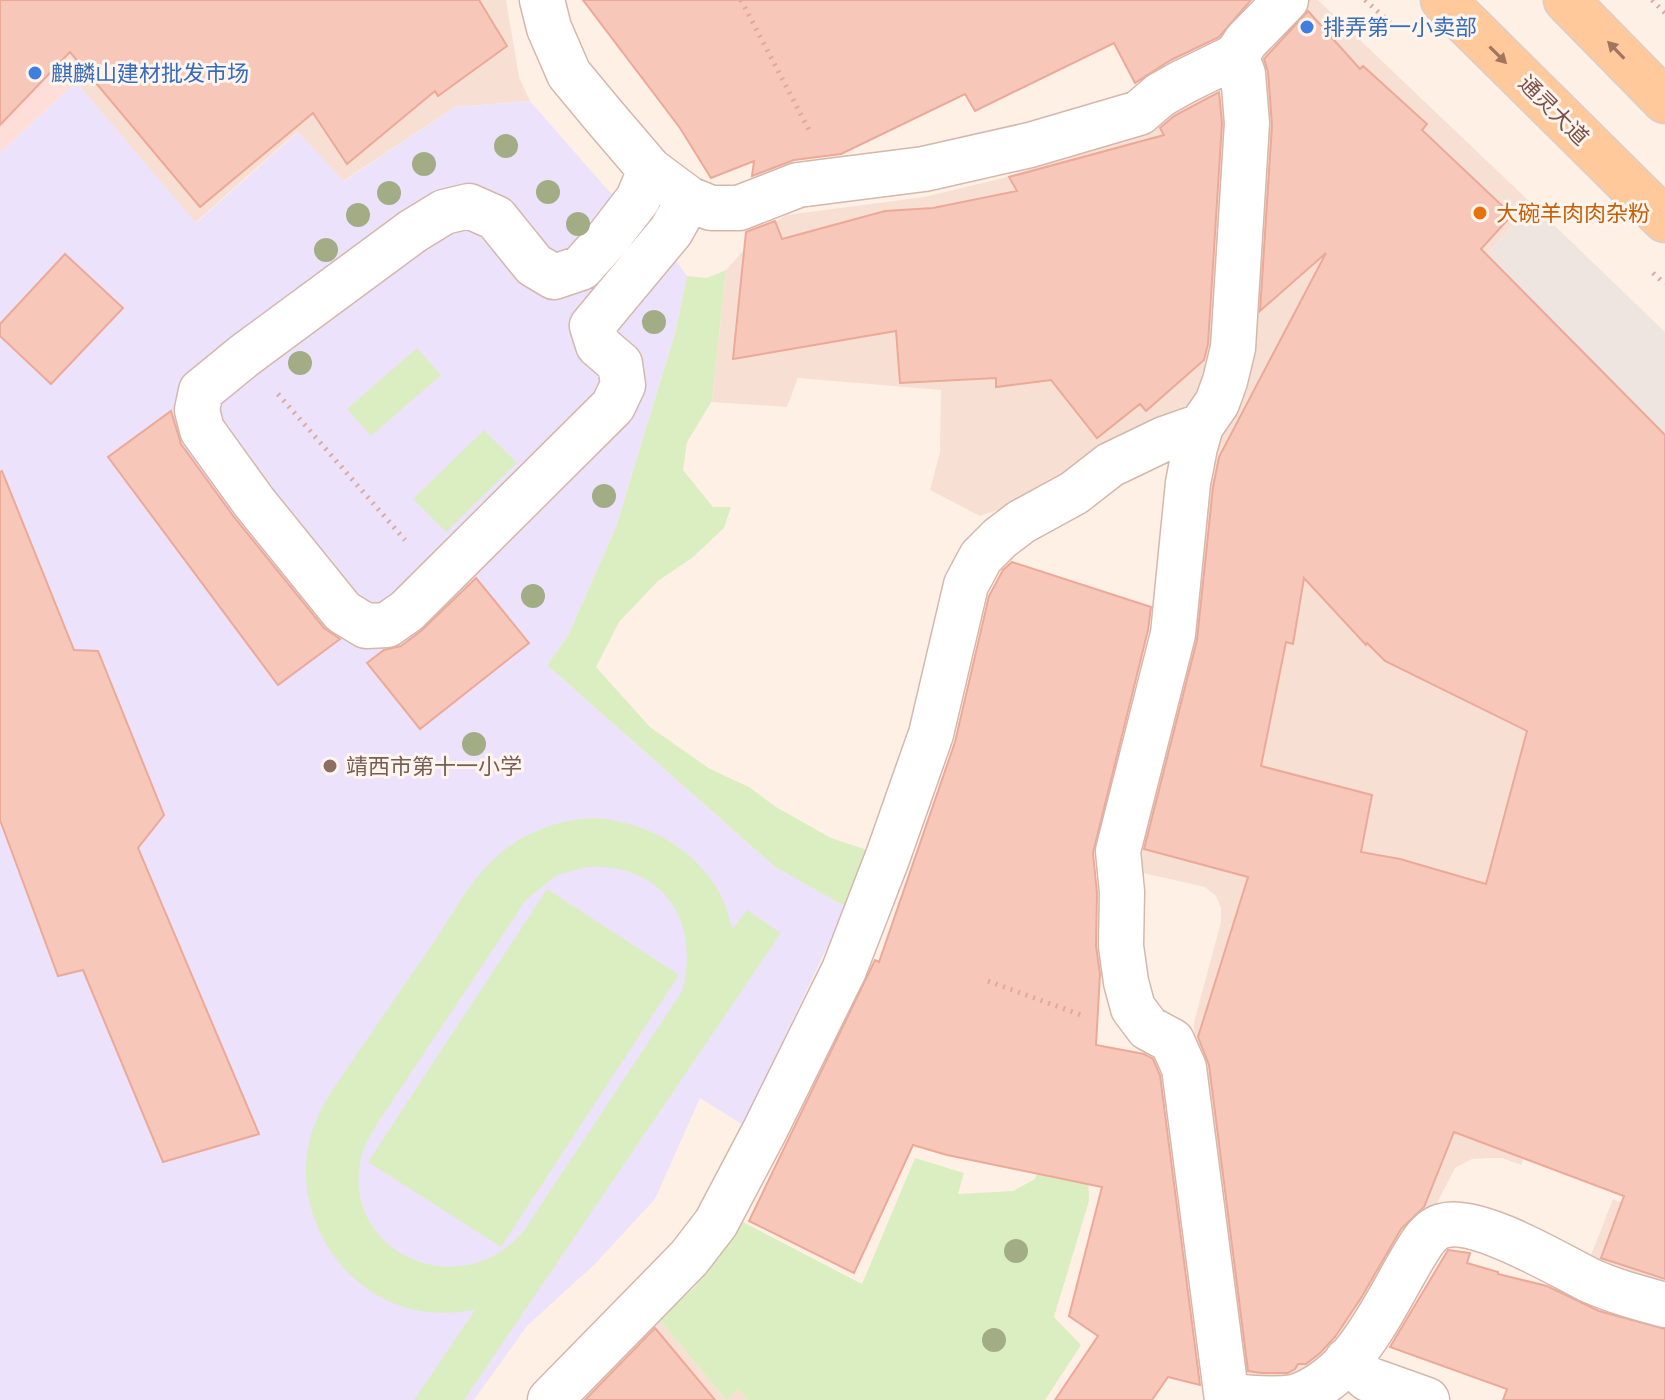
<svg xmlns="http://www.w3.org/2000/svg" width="1665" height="1400" font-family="'Asap Condensed','Noto Sans SC',sans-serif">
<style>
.residential{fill:#f7e0d3}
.commercial{fill:#ffded9}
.industrial{fill:#eee4e0}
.education{fill:#ede2fb}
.green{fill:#dbeec1;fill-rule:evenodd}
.building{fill:#f7c7ba;stroke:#eca998;stroke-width:2;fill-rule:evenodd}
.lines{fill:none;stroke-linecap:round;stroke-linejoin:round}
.minor-casing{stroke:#d5b7ac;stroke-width:47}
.major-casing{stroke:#dacecb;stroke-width:47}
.path{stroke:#ddaa9c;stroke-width:5;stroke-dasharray:2 6;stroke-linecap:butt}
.minor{stroke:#fff;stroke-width:44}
.major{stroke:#ffc99c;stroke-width:44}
.tree{fill:#a2ad86}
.oneway{fill:#a37460}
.shop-dot{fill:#3f7fe0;stroke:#fff5ee;stroke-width:3}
.food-dot{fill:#e8710a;stroke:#fff5ee;stroke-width:3}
.education-dot{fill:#8d6e63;stroke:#fff5ee;stroke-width:3}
.labels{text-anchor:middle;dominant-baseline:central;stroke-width:6;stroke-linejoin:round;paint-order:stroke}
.shop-label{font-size:22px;fill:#366cbe;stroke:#fff5ee;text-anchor:start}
.street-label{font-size:22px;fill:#7b5047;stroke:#fff5ee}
.food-label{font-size:22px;fill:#c56008;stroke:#fff5ee;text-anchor:start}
.education-label{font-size:22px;fill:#785e54;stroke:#fff5ee;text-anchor:start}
</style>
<rect width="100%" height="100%" fill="#fff0e5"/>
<!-- residential -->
<path class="residential" d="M 146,0 L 506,0 L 519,77 L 530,101 L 455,107 L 343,181 L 297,132 L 195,223 L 76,82 L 65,63 Z
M 1306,0 L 1318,0 L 1532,204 L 1419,331 L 1665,784 L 1521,1165 L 1502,1158 L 1489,1158 L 1472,1159 L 1455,1168 L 1423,1231 L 1308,1382 L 1238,1374 L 1194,1038 L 1194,1022 L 1221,922 L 1221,908 L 1216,896 L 1205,887 L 1143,873 L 1132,862 L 1259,50 Z
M 1189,93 L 1236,100 L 1211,372 L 1190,406 L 1081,459 L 1058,482 L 1021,502 L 980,516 L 930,490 L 940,452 L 941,390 L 798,378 L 787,407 L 712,402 L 726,270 L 762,230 L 786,215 L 924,197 L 1003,178 L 1049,162 Z
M 1613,1199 L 1665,1222 L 1665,1295 L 1589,1260 Z
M 657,1317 L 725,1399 L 738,1389 L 748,1400 L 568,1400 Z"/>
<!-- commercial -->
<path class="commercial" d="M 0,0 L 146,0 L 66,63 L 76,82 L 0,153 Z"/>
<!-- industrial -->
<path class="industrial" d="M 1532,204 L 1665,332 L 1665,760 L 1420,331 Z"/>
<!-- education -->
<path class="education" d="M 76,82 L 196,223 L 298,132 L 344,181 L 455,107 L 530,101 L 607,189 L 657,234 L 687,276 L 676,330 L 616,527 L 568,636 L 547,665 L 775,867 L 846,907 L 743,1125 L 700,1098 L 655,1199 L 596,1263 L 527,1326 L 474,1400 L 0,1400 L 0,153 Z"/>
<!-- green -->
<path class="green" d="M 726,270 L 712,401 L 687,442 L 683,470 L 713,507 L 731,507 L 724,528 L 692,558 L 658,581 L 619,622 L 596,667 L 650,727 L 710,769 L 749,787 L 776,807 L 831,838 L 870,851 L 846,907 L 775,867 L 547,665 L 568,636 L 616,527 L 676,330 L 687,276 L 707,278 Z
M 417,348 L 441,375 L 371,436 L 347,409 Z
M 484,430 L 517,463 L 446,532 L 413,499 Z
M 592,818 C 657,821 721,863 732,930 L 747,910 L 781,933 L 464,1400 L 414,1400 L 475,1310 C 455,1313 435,1314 415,1310 C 341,1294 293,1215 309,1143 C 317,1107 341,1078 361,1048 C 384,1014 407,981 430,948 C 450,919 468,883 494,859 C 521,833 556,820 592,818 ZM 587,867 C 663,863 701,921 682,991 L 525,1229 C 464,1308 336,1253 362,1154 C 366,1142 373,1131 379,1121 L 526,900 L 557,875 Z
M 547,889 L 679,975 L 501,1247 L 368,1162 Z
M 1043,1155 L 1088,1164 L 1089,1201 L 1054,1317 L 1081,1345 L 1045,1400 L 748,1400 L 738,1389 L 726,1400 L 657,1317 L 693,1289 L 718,1259 L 741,1221 L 862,1284 L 915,1158 L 964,1173 L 958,1194 L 1013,1191 L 1035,1179 Z"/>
<!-- building -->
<path class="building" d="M 0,0 L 479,0 L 507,46 L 438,96 L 435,91 L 347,164 L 313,113 L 200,207 L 70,52 L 0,125 Z
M 583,0 L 1251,0 L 1219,37 L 1171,60 L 1135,83 L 1114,43 L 975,111 L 965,94 L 841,154 L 794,160 L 752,176 L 754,161 L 711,178 L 680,128 Z
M 1308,11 L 1360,69 L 1363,66 L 1427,124 L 1422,130 L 1512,215 L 1481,249 L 1665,435 L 1665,1279 L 1601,1258 L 1624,1196 L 1454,1132 L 1424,1207 L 1401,1229 L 1361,1298 L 1335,1337 L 1320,1353 L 1306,1364 L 1298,1364 L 1295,1369 L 1288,1373 L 1262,1373 L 1248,1371 L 1209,1065 L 1198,1037 L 1248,877 L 1144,849 L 1197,640 L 1213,487 L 1219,457 L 1326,253 L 1260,311 L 1272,125 L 1268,72 L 1264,59 ZM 1304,578 L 1366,645 L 1367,643 L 1385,661 L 1527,731 L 1486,884 L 1400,859 L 1361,852 L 1372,795 L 1261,766 L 1286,642 L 1293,644 Z
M 1219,92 L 1222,123 L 1208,344 L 1204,360 L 1146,411 L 1140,404 L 1097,438 L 1051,380 L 996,387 L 996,378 L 900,383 L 896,331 L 733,359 L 746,232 L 775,221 L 782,239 L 885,211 L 933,208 L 1017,191 L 1009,177 L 1164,135 L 1160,128 L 1174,116 Z
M 65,254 L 123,308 L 51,384 L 0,336 L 0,324 Z
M 171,411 L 181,444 L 234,517 L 324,628 L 340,639 L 278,685 L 108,457 Z
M 2,471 L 74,650 L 98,651 L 164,815 L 138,848 L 259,1134 L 163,1162 L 83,970 L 58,976 L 0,820 L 0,472 Z
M 1012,562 L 1151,607 L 1148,630 L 1093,853 L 1097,893 L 1096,946 L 1100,974 L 1096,1045 L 1144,1054 L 1153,1059 L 1160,1075 L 1200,1385 L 1168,1377 L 1152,1400 L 1055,1400 L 1098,1336 L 1069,1316 L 1102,1187 L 947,1155 L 913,1145 L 854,1273 L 749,1221 L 875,960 L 879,962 L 955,742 L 989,596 L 1003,570 Z
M 476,578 L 529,643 L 420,729 L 367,663 L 384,650 L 401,646 L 421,631 Z
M 1448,1250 L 1470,1253 L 1467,1263 L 1498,1272 L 1498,1274 L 1547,1286 L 1599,1311 L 1665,1329 L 1665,1400 L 1503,1400 L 1507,1389 L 1390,1347 Z
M 655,1328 L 715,1400 L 585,1400 Z"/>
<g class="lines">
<!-- minor casing -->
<g class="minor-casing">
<path id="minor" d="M 542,0 L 549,28 L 569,74 L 603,115 L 650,170 L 689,199 L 711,208 L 739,208 L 798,185 L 924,169 L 1030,145 L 1139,113 L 1160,95 L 1183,82 L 1236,56 L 1246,41 L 1286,0
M 650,170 L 638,199 L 608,238 L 581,268 L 554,277 L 534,265 L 496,218 L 469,206 L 444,212 L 413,231 L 245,355 L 201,391 L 197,410 L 202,430 L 254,502 L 343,612 L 366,626 L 387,625 L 407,611 L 613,406 L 623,385 L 620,364 L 598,345 L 592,326 L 671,231 L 689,199
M 1347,1360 L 1368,1379 L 1427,1400
M 1227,1395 C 1248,1398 1274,1400 1295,1397 C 1359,1376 1387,1297 1420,1246 C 1425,1238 1432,1229 1442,1226 C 1476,1215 1557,1264 1589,1280 C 1613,1291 1639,1298 1665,1305
M 550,1400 L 689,1258 L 716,1223 L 765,1130 L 844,970 L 888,856 L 931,734 L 966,585 L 981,557 L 1000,538 L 1021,522 L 1074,493 L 1110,465 L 1164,439 L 1201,426
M 1227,1400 L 1184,1068 L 1172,1041 L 1148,1028 L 1133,1008 L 1126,982 L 1121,946 L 1122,892 L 1118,851 L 1173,634 L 1188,483 L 1195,447 L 1201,426 L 1217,403 L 1225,381 L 1233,348 L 1247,123 L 1243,74 L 1236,56"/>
</g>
<!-- major casing -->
<g class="major-casing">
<path id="major" d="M 1443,0 L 1665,220
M 1566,0 L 1665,101"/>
</g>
<!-- path -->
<path class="path" d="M 741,0 L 809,130
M 1365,0 L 1397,29
M 1652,0 L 1665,13
M 1653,273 L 1665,284
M 278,394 L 405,540
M 988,981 L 1081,1015"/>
<!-- minor -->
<use href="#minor" class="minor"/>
<!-- major -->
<use href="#major" class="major"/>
</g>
<!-- trees -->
<g class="tree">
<circle cx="506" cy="146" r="12"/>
<circle cx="424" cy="164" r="12"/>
<circle cx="548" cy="192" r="12"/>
<circle cx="389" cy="193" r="12"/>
<circle cx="358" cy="215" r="12"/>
<circle cx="578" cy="224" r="12"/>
<circle cx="326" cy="250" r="12"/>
<circle cx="654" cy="322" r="12"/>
<circle cx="300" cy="363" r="12"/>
<circle cx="604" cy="496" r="12"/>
<circle cx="533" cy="596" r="12"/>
<circle cx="474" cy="744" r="12"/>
<circle cx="1016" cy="1251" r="12"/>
<circle cx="994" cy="1340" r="12"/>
</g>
<!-- one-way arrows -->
<defs><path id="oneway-solid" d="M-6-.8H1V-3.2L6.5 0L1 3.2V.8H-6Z" transform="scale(2)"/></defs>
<g class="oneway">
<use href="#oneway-solid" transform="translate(1616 50) rotate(-134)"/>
<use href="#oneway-solid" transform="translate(1498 55) rotate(45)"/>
</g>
<!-- markers -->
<g class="shop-dot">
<circle cx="1307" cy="27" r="8"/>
<circle cx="35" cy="73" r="8"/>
</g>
<circle class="food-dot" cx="1480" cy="213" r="8"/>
<circle class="education-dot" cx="330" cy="766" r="8"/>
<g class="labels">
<!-- shop labels -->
<g class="shop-label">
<text x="1323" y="27">排弄第一小卖部</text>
<text x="51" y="73">麒麟山建材批发市场</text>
</g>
<!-- street labels -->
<g class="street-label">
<text transform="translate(1554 110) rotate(45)">通灵大道</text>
</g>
<!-- food labels -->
<g class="food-label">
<text x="1496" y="213">大碗羊肉肉杂粉</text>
</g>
<!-- education labels -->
<g class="education-label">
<text x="346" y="766">靖西市第十一小学</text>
</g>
</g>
</svg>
